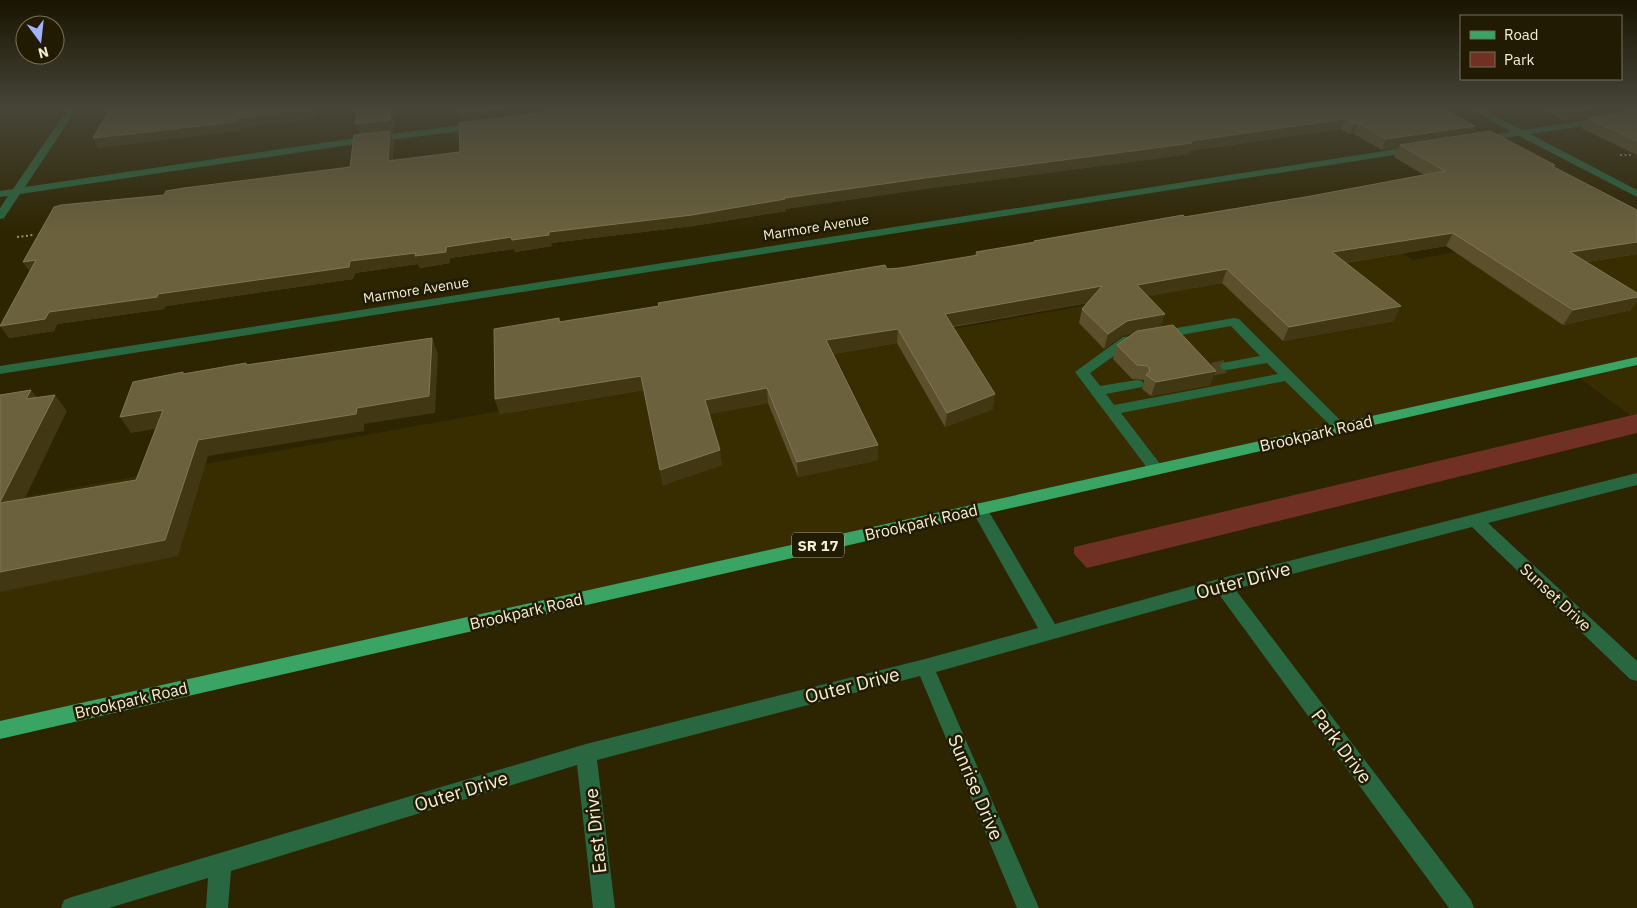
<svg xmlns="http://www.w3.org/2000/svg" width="1637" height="908" font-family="'IBM Plex Sans',sans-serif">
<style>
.built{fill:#382d01}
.green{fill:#703124}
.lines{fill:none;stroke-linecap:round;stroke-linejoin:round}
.minor-tunnel{stroke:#4b4221;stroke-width:13;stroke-dasharray:13 6;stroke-linecap:butt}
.path{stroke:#978f72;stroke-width:2;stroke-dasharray:2 2.5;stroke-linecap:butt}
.minor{fill:#296740;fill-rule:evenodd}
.major{fill:#3aa464;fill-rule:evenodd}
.wall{fill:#5b502b}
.shaded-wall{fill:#413712}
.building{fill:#6b613d;stroke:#817755}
.labels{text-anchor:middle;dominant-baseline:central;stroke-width:5;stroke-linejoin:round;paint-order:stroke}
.far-street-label{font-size:14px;fill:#f5eed5;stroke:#211b04}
.shield{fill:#211b04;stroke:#b5af96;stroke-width:1}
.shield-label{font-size:15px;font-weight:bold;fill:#f5eed5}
.street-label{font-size:16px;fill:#f5eed5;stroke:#211b04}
.near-street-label{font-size:19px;fill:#f5eed5;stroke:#211b04}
</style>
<rect width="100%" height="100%" fill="#2d2401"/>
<!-- built -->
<path class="built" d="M 1637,219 L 1637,420 L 1575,375 L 0,729 L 0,501 L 1398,249 L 1413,260 Z"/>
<!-- green -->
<path class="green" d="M 1637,414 L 1637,433 L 1087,568 L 1074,554 L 1074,547 Z"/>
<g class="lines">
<!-- minor-tunnel -->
<path class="minor-tunnel" d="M 1194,373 L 1227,366"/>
<!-- path -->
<path class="path" d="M 1620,155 L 1631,155
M 17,237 L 33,235"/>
<!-- minor -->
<path class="minor" d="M 69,107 L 78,107 L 25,187 L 349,139 L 479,123 L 484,126 L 479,129 L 349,145 L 20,194 L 4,218 L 0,219 L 0,208 L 8,196 L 0,197 L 0,191 L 13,189 Z
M 1467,107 L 1478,107 L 1522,130 L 1637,112 L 1637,118 L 1530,134 L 1637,190 L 1637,197 L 1519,136 L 1478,141 L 1478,137 L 1511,132 Z
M 1416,146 L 1421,149 L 1419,151 L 0,374 L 0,366 Z
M 1234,318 L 1239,319 L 1348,428 L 1346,431 L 1336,431 L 1285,381 L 1121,413 L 1164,469 L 1161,473 L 1156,474 L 1151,473 L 1075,372 L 1123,337 L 1139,336 L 1141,339 L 1139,342 L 1132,343 L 1090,373 L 1100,386 L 1137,380 L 1142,381 L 1144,384 L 1142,387 L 1106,394 L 1114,405 L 1278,374 L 1267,363 L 1227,370 L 1222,369 L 1220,366 L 1222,363 L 1260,356 L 1231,326 L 1159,339 L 1153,335 L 1159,331 Z
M 1637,473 L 1637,485 L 1488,523 L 1637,661 L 1637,681 L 1630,679 L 1472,527 L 1235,589 L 1471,900 L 1474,908 L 1449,908 L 1218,593 L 936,672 L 1039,908 L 1017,908 L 920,676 L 597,760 L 615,908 L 593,908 L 577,765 L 231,871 L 228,908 L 206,908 L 208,878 L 109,908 L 61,908 L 64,900 L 72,897 L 586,744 L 925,659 L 1038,628 L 971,509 L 973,505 L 979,503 L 985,505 L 1055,624 L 1222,578 Z"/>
<!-- major -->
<path class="major" d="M 1637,357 L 1637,365 L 0,739 L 0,721 Z"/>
</g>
<!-- wall -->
<path class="wall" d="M 1440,107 L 1471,134 L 1554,167 L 1637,210 L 1637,254 L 1587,262 L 1631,310 L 1563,325 L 1446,246 L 1345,263 L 1394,321 L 1283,341 L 1222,283 L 1148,296 L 1160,327 L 1210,385 L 1151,396 L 1142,389 L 1144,382 L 1144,380 L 1132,379 L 1113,359 L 1117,345 L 1134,333 L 1123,335 L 1104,349 L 1079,323 L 1082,309 L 1088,303 L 953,327 L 993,409 L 945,427 L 897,343 L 833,354 L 878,445 L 878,460 L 798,477 L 768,403 L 709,414 L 722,465 L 663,485 L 644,390 L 500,414 L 495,399 L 559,318 L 560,322 L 659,306 L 658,303 L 887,269 L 900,268 L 975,256 L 976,252 L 1034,243 L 1034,241 L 1311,196 L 1424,175 L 1394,157 L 1399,148 L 1382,150 L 1354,134 L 1350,134 L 1341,129 L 1190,151 L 1189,154 L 1138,161 L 924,189 L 785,209 L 786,211 L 693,226 L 551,243 L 552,246 L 515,252 L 514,249 L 450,258 L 450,263 L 420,268 L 418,264 L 355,273 L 353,279 L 166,306 L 164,309 L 57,324 L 54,331 L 9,338 L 30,271 L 23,262 L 164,195 L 350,167 L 354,135 L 394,132 L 390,132 L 394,142 L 392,160 L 784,110 Z
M 1538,107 L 1637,107 L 1637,155 L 1581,128 L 1587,118 L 1566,121 Z"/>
<!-- shaded-wall -->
<path class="shaded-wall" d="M 313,107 L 320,107 L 316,119 L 241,128 L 240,131 L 98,148 L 93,138 Z
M 391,107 L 396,107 L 394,132 L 390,132 L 394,142 L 392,171 L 360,136 L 355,124 Z
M 511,107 L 599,107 L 461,124 L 459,113 Z
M 1598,107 L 1637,107 L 1637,111 L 1566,121 L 1572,111 Z
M 1345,119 L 1341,129 L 1190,151 L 1189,154 L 1138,161 L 924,189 L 785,209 L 786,211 L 693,226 L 551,243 L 552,246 L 515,252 L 514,249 L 450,258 L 450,263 L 420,268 L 418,264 L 355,273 L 353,279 L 166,306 L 164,309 L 57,324 L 54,331 L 9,338 L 0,326 L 49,312 L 350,261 L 549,232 L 925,178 L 1190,141 Z
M 1358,123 L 1354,134 L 1350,134 L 1354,124 Z
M 1475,126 L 1470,136 L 1400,145 L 1399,148 L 1382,150 L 1386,139 Z
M 1453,233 L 1446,246 L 1325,266 L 1332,252 Z
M 1637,242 L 1637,254 L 1561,266 L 1570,252 Z
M 36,260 L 31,273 L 23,262 Z
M 1227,269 L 1222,283 L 1133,299 L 1137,285 Z
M 1102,286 L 1099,301 L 943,328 L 945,314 Z
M 1637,297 L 1637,302 L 1631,310 L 1563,325 L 1573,310 Z
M 1401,306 L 1394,321 L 1283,341 L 1289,327 Z
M 1165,314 L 1160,329 L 1123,335 L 1104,349 L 1108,334 L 1127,321 Z
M 898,329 L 897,343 L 826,355 L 826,340 Z
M 432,338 L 438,354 L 435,413 L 364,424 L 364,431 L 208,456 L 178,556 L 0,592 L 0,572 L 198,440 L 357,408 Z
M 1216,371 L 1210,385 L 1151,396 L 1156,382 Z
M 641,376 L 644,390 L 500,414 L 495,399 Z
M 767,388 L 768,403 L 706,415 L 705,400 Z
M 31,390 L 44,406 L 26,399 Z
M 995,394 L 993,409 L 945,427 L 947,413 Z
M 55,395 L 67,411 L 15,519 L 0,503 L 0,502 Z
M 163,410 L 174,426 L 131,433 L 120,417 Z
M 878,445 L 878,460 L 798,477 L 797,462 Z
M 720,450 L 722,465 L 663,485 L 660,470 Z"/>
<!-- building -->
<path class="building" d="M 111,107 L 313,107 L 312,110 L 237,118 L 236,122 L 93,138 Z
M 358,107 L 391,107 L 390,120 L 355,124 Z
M 458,107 L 511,107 L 459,113 Z
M 592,107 L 784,107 L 784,110 L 807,107 L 1440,107 L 1475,126 L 1386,139 L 1358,123 L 1354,124 L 1345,119 L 1190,141 L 1192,143 L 1140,150 L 925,178 L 784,198 L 785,199 L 692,215 L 549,232 L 549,235 L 512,240 L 511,237 L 446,247 L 446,252 L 415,256 L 416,253 L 350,261 L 349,267 L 158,294 L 157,297 L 49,312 L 45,319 L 0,326 L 36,260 L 23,262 L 54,207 L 61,205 L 164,195 L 166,191 L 184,188 L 350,167 L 354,135 L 390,131 L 388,161 L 460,152 L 459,123 Z
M 1564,107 L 1598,107 L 1572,111 Z
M 1637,111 L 1637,141 L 1587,118 Z
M 1490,131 L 1555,165 L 1552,166 L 1637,210 L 1637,242 L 1570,252 L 1637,293 L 1637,297 L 1573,310 L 1453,233 L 1332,252 L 1401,306 L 1289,327 L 1227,269 L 1137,285 L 1165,314 L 1127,321 L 1108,334 L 1082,309 L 1102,286 L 945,314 L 995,394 L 947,413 L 898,329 L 826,340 L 878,445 L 797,462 L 767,388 L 705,400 L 720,450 L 660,470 L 641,376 L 495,399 L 494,329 L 559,318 L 559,322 L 659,306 L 658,303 L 885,265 L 887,269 L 900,268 L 978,255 L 976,252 L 1035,242 L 1034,241 L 1183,215 L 1185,217 L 1311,196 L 1445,171 L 1400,145 Z
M 1173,325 L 1216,371 L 1156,382 L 1146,375 L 1150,371 L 1148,366 L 1137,365 L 1117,345 L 1137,331 Z
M 432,338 L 429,396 L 357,408 L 356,414 L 198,440 L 165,540 L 0,572 L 0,503 L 136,480 L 163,410 L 120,417 L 133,382 L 183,372 L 183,374 L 246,363 L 246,365 Z
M 31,390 L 26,399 L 55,395 L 0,502 L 0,395 Z"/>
<!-- sky -->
<linearGradient id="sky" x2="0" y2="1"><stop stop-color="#191401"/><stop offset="0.46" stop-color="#464538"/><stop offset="1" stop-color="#464538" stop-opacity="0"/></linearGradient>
<rect width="1637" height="234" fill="url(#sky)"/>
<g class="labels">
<!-- far-street labels -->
<g class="far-street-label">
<text transform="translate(816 227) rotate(-9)">Marmore Avenue</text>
<text transform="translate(416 290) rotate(-9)">Marmore Avenue</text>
</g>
<!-- shield labels -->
<rect class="shield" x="792" y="532.5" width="52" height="25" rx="4"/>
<g class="shield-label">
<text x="818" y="545">SR 17</text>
</g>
<!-- street labels -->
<g class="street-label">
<text transform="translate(1316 433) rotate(-13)">Brookpark Road</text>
<text transform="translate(921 522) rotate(-13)">Brookpark Road</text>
<text transform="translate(1556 597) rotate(43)">Sunset Drive</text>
<text transform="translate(526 611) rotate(-13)">Brookpark Road</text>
<text transform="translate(131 700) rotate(-13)">Brookpark Road</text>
</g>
<!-- near-street labels -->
<g class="near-street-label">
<text transform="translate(1243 580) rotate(-15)">Outer Drive</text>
<text transform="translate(852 685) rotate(-14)">Outer Drive</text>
<text transform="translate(1342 746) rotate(53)">Park Drive</text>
<text transform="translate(976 787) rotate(67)">Sunrise Drive</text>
<text transform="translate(461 791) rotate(-17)">Outer Drive</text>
<text transform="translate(595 831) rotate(-96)">East Drive</text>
</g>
</g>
<!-- legend -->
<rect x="1460" y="15" width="162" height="65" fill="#211b04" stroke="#766f58"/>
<rect x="1470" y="31" width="25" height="8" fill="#3aa464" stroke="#766f58"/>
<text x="1504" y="40" font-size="15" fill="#f5eed5">Road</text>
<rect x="1470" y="52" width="25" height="15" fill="#703124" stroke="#766f58"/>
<text x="1504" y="65" font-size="15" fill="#f5eed5">Park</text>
<!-- north arrow -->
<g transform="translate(40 40) rotate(165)"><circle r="24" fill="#211b04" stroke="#766f58"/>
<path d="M0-4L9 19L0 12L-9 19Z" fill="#a1b3fd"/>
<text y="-8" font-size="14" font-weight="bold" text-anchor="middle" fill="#f5eed5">N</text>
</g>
</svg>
